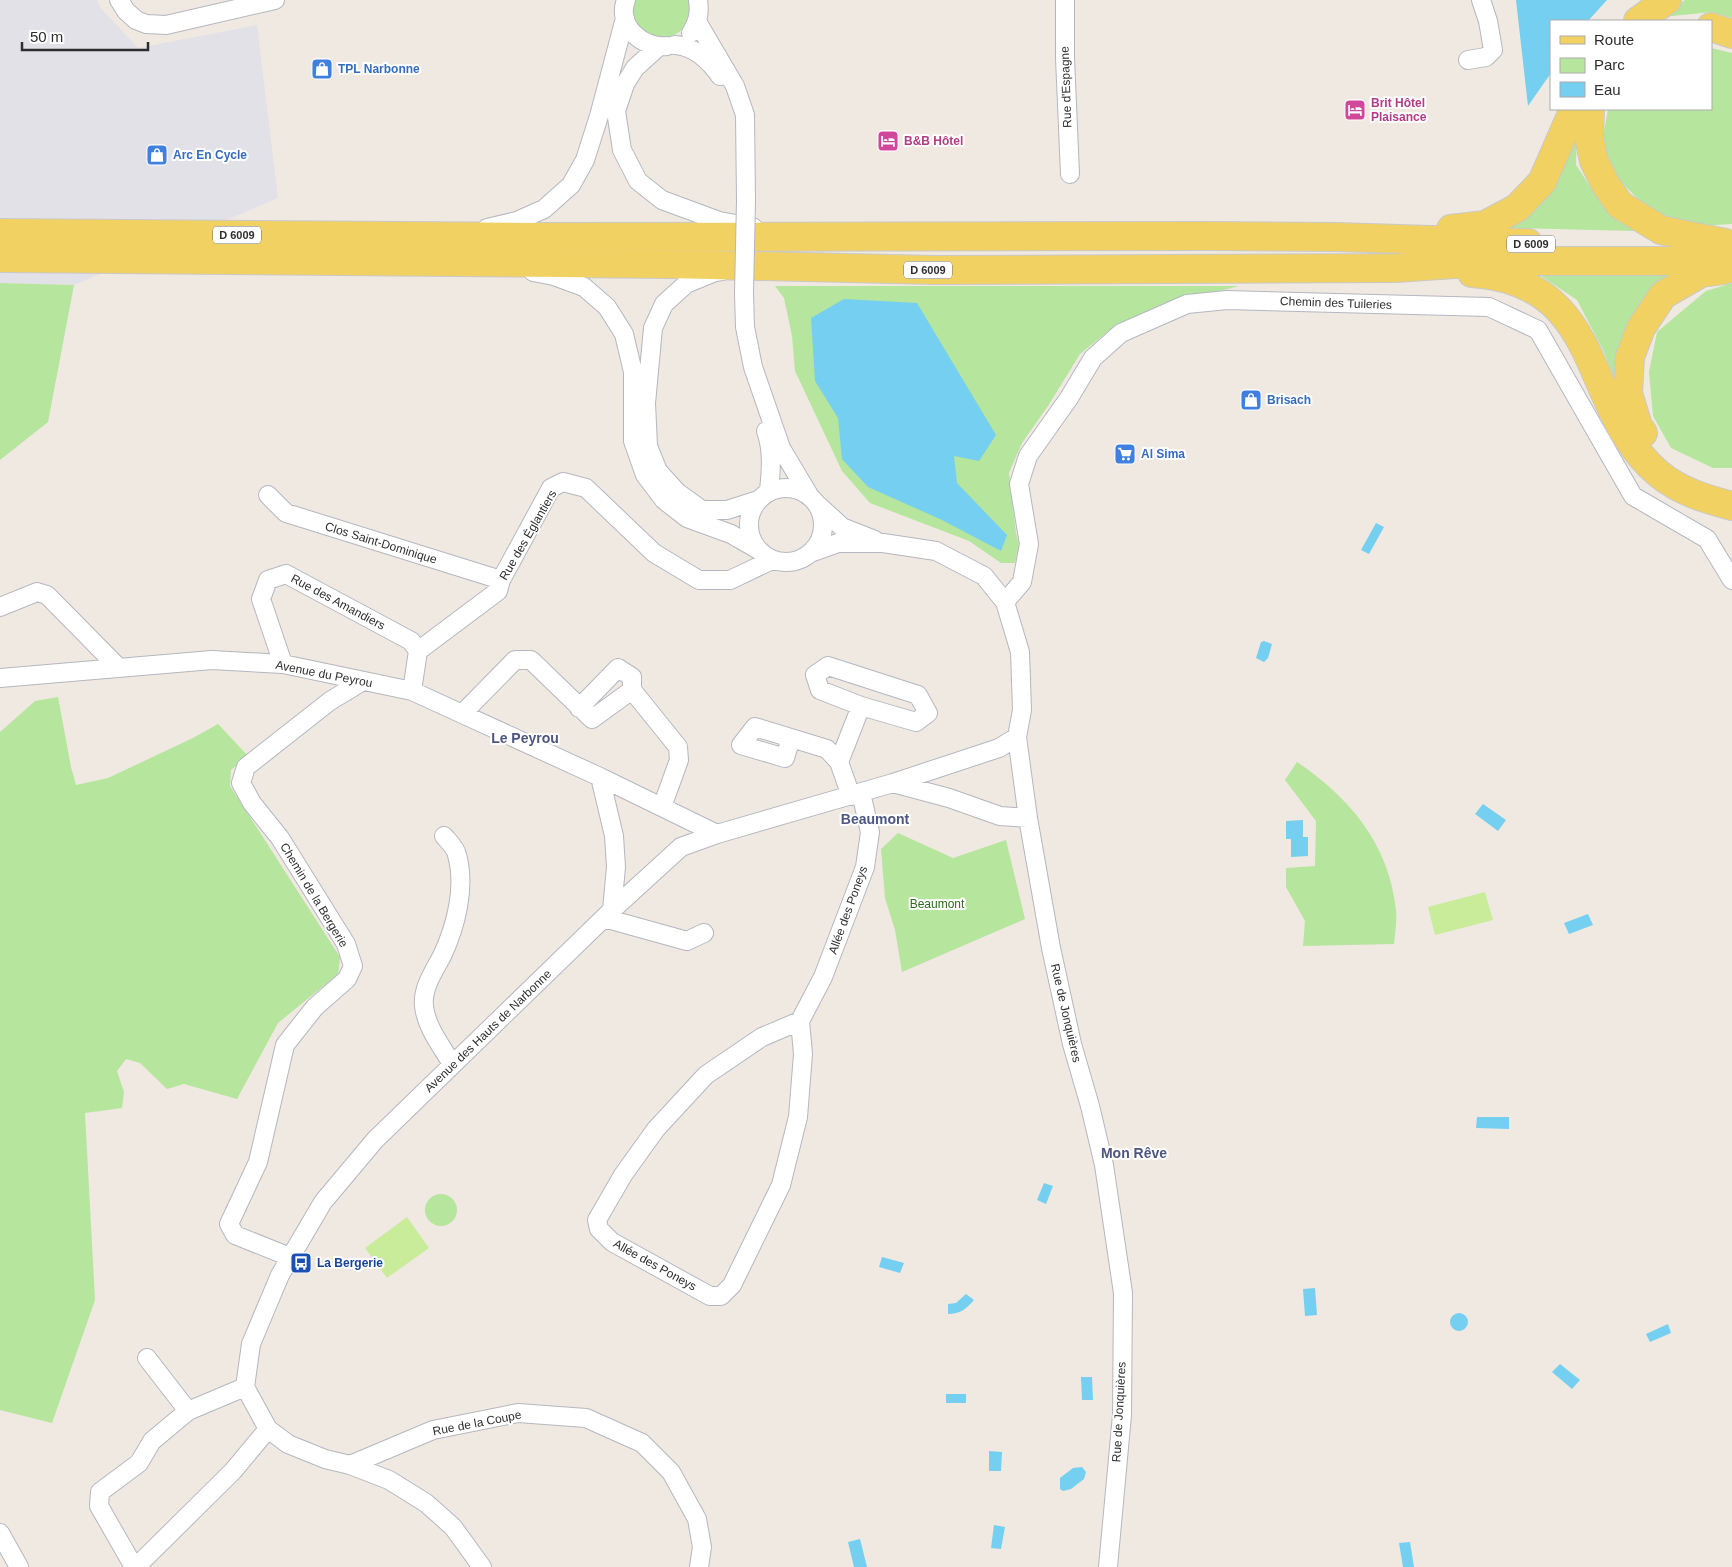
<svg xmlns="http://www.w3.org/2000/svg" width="1732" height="1567" font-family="Helvetica,sans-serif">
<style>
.industrial{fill:#e3e1e8}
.green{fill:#b6e59e}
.pitch{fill:#c9ec9a}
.water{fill:#75cff0}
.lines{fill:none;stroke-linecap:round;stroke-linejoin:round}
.street-casing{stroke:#b4b7c1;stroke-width:20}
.primary-casing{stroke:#c9c9c9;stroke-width:30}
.street{stroke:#fff;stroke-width:18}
.primary{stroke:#f2d163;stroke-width:28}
.street-bridge-casing{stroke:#b4b7c1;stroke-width:20;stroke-linecap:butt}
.street-bridge{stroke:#fff;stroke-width:18}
.labels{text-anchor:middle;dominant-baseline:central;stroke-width:4;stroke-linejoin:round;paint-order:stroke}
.shield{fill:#fff;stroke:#6d6d6d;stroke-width:1}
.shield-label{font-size:11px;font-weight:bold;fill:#2e2e2e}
.shop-label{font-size:12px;font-weight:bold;fill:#366cbe;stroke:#fff;text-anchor:start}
.street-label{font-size:12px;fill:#2e2e2e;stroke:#fff}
.hotel-label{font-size:12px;font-weight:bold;fill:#b23c85;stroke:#fff;text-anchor:start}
.park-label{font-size:12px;fill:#2c6e1b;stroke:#fff}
.transit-label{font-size:12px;font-weight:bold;fill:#164399;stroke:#fff;text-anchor:start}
.neighbourhood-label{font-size:14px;font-weight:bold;fill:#4d5680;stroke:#fff}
</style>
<rect width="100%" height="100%" fill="#efe9e1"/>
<!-- industrial -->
<path class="industrial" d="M 0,0 L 97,0 L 100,7 L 138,48 L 257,25 L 278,198 L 74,285 L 0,283 Z"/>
<!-- green -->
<path class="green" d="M 635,0 L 689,0 C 691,8 691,16 687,23 C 669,53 623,33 635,0 Z
M 1685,0 L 1732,0 L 1732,18 L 1712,12 L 1662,17 Z
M 1711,48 L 1732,53 L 1732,224 L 1698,226 L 1654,215 L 1620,181 L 1602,143 L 1608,109 L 1711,109 Z
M 1577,127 L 1576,165 L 1601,203 L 1634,231 L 1509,228 L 1540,200 Z
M 1683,270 L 1665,286 L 1623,399 L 1603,350 L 1577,300 L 1538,274 Z
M 0,283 L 74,285 L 48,422 L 0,460 Z
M 1732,283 L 1732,468 L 1713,468 L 1671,448 L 1653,416 L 1649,372 L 1657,332 L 1706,291 Z
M 775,286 L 1239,286 L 1192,298 L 1117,324 L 1080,354 L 1048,406 L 1022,443 L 1009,473 L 1016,533 L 1019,545 L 1015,563 L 1001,563 L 969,541 L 870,503 L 842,471 L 795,371 L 792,336 L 784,298 Z
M 58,697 L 71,767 L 76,785 L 108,778 L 193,738 L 218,724 L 248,756 L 231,770 L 230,786 L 340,957 L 338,974 L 278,1023 L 237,1099 L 184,1084 L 167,1089 L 140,1063 L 126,1059 L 117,1071 L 124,1092 L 122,1108 L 85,1113 L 95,1300 L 52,1423 L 0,1410 L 0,732 L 35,701 Z
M 1297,762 C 1350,798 1389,844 1396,910 C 1397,921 1395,933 1394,944 L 1303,946 L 1305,921 L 1286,887 L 1286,868 L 1315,866 L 1316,821 L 1285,780 Z
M 898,833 L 953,858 L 1006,840 L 1025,919 L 902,972 L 895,930 L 885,898 L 881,849 Z
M425 1210a16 16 0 1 1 32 0a16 16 0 1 1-32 0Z"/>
<!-- pitch -->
<path class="pitch" d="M 1485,892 L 1493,920 L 1435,935 L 1428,907 Z
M 407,1217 L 429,1248 L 387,1278 L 365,1248 Z"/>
<!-- water -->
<path class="water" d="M 1516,0 L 1607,0 L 1588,21 L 1551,21 L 1551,73 L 1528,106 Z
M 844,299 L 917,303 L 996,435 L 979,461 L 954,456 L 957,483 L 1007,535 L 1001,551 L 942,520 L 868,487 L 842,459 L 838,418 L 815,381 L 811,318 Z
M 1376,523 L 1384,527 L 1369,554 L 1361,550 Z
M 1264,641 L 1272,644 L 1268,658 L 1264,662 L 1256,658 L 1261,642 Z
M 1483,804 L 1506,820 L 1498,831 L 1475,814 Z
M 1303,820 L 1303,837 L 1308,837 L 1308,856 L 1291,857 L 1291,839 L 1286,839 L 1286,821 Z
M 1588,914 L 1593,925 L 1569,934 L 1564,923 Z
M 1477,1117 L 1509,1117 L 1509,1129 L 1476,1128 Z
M 1044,1183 L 1053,1186 L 1046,1204 L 1037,1200 Z
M 882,1257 L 904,1263 L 900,1273 L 879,1267 Z
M 1315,1288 L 1317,1315 L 1305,1316 L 1303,1289 Z
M 966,1294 L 974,1300 C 966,1309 960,1314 948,1314 L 948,1304 L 956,1303 Z
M1450 1322a9 9 0 1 1 18 0a9 9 0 1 1-18 0Z
M 1668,1324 L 1671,1333 L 1650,1342 L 1646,1334 Z
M 1560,1364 L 1580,1380 L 1572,1389 L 1552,1372 Z
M 1081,1377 L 1092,1377 L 1093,1400 L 1082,1400 Z
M 946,1394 L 966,1394 L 966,1403 L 946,1403 Z
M 989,1451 L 1002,1452 L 1001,1471 L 989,1471 Z
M 1082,1467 L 1086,1472 L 1084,1479 L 1071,1489 L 1063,1491 L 1060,1489 L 1060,1478 L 1073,1468 Z
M 994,1525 L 1005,1527 L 1001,1549 L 991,1548 Z
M 860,1539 L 867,1567 L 854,1567 L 848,1542 Z
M 1410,1542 L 1414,1567 L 1403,1567 L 1399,1543 Z"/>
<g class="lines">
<!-- street casing -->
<g class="street-casing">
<path id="street" d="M 119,0 L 126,11 L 136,20 L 146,24 L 166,25 L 275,0
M 626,0 C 616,26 643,49 667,46
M 1065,0 L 1065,58 L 1070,174
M 698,23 L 735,86 L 745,115 L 746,201
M 691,33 C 698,22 700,13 698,0
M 675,45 C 694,46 710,61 720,76
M 658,47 L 635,68 L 625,84 L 616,111 L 622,150 L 638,181 L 662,200 L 719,221 L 753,227
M 1468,60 L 1486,57 L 1493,50 L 1488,21 L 1481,0
M 487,228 L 517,221 L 544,209 L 571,185 L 585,160 L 599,116 L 625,18
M 722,271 L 715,272 L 686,284 L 664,304 L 653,328 L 646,403 L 648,446 L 658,471 L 677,492 L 702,510 L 727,510 L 758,500
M 533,272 L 554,276 L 584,287 L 607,307 L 624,334 L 633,372 L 633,441 L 645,475 L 664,500 L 687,518 L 731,534 L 757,549
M 744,294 L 745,327 L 753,367 L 781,448 L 809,495
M 766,431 C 773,451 771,471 769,491
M749 525a37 37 0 1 1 74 0a37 37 0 1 1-74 0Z
M 268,495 L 286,513 L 501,580
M 819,506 L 842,527 L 875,540
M 810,553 L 838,543 L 883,543 L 936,551 L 984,576 L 1005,602 L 1020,652 L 1022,710 L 1017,737 L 1028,818 L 1051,948 L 1072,1044 L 1090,1106 L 1104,1165 L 1123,1293 L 1122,1415 L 1108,1567
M 1005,602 L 1022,582 L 1029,544 L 1019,484 L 1028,456 L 1069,398 L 1093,358 L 1121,333 L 1187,304 L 1227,300 L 1489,307 L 1538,330 L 1633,496 L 1707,539 L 1732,580
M 0,607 L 37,592 L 47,595 L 118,667
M 418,651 L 498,591 L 501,580 L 551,488 L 563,482 L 586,488 L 654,553 L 699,580 L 730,580 L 772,560
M 283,664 L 261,599 L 268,580 L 286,574 L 411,641 L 418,651 L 412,691
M 0,678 L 212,660 L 283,664 L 412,691 L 600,777 L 614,836 L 616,867 L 612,910
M 632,690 L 678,747 L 679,760 L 662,807
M 462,714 L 515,660 L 531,660 L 592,719 L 632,690 L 632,677 L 618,668 L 579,708
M 791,738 L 785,758 L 741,745 L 755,727 L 827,749 L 839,762 L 851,796
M 839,762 L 861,706 L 916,722 L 928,713 L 918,695 L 828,666 L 815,675 L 820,690 L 861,706
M 600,777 L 717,834
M 893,783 L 949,798 L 1000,816 L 1028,818
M 444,836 C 448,841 456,848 457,855 C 466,887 456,926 442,956 C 434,971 422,988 424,1006 C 426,1027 442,1047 452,1064
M 604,918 L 687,941 L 704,933
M 800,1021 L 803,1054 L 798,1117 L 781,1185 L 732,1285 L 721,1296 L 710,1296 L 612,1242 L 599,1229 L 597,1220 L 623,1175 L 656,1129 L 706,1075 L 762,1037 L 800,1021 L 823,977 L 865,867 L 870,832 L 861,793
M 290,1257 L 235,1235 L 229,1224 L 258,1162 L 285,1045 L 315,1007 L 347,979 L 353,966 L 346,944 L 280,838 L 252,803 L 241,783 L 246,767 L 330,701 L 363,681
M 147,1358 L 188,1411
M 350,1465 L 433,1430 L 518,1413 L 586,1418 L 642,1443 L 671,1472 L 697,1519 L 702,1547 L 699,1567
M 0,1533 L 19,1567
M 134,1567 L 99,1506 L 100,1492 L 139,1463 L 152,1441 L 188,1411 L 245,1387
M 136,1567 L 233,1471 L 268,1429
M 482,1567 L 453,1527 L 426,1503 L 389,1480 L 350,1465 L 325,1459 L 288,1444 L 268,1429 L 245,1387 L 251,1344 L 280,1275 L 323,1202 L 375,1140 L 612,910 L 681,847 L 717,834 L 893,783 L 999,748 L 1017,737"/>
</g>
<!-- primary casing -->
<g class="primary-casing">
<path id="primary" d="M 1638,21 L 1667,0
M 1711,27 L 1732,34
M 1590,109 L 1589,137 L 1594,161 L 1606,185 L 1620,205 L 1661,230 L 1725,243
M 1451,229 L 1485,225 L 1517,208 L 1542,182 L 1574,109
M 0,233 L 538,237 L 1204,236 L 1336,237 L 1528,243
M 0,258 L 668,264 L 935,270 L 1396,268 L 1498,261 L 1732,261
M 1472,273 C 1608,282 1580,409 1659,474 C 1681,492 1706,499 1732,506
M 1643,433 L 1638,426 L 1628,393 L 1630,357 L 1641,328 L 1663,295 L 1701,273 L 1724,270"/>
</g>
<!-- street -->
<use href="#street" class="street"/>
<!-- primary -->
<use href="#primary" class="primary"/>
<!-- street-bridge casing -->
<g class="street-bridge-casing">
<path id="street-bridge" d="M 744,294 L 746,201"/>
</g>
<!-- street-bridge -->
<use href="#street-bridge" class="street-bridge"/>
</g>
<!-- icons -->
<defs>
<g id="shop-square" transform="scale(1.125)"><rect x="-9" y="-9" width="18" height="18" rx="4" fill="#3f7fe0" stroke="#fff"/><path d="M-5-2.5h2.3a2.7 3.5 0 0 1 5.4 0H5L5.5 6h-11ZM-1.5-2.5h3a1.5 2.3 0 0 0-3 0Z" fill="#fff"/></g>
<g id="hotel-square" transform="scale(1.125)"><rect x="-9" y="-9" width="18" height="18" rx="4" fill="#d1479c" stroke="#fff"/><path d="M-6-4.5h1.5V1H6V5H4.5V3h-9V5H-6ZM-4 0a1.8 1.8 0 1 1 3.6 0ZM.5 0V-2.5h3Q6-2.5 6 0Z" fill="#fff"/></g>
<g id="supermarket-square" transform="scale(1.125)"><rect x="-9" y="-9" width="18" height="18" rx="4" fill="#3f7fe0" stroke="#fff"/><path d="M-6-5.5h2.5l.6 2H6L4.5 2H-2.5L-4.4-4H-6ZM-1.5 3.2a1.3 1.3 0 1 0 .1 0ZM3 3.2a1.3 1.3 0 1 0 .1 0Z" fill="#fff"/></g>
<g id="bus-square" transform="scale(1.125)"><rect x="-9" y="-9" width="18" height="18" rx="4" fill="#1a4fb4" stroke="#fff"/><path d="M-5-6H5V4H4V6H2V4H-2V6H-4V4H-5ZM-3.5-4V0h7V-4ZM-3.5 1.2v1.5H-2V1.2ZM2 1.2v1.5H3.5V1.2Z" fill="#fff"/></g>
</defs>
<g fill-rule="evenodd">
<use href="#shop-square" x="322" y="69"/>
<use href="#hotel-square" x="1355" y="110"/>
<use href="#hotel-square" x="888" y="141"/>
<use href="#shop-square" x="157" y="155"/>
<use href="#shop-square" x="1251" y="400"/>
<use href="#supermarket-square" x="1125" y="454"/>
<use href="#bus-square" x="301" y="1263"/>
</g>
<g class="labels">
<!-- shield labels -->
<g class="shield">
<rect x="213" y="226.5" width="48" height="17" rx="4"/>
<rect x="1507" y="235.5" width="48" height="17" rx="4"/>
<rect x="904" y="261.5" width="48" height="17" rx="4"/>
</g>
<g class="shield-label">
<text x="237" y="235">D 6009</text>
<text x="1531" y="244">D 6009</text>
<text x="928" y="270">D 6009</text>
</g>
<!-- shop labels -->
<g class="shop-label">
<text x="338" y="69">TPL Narbonne</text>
<text x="173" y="155">Arc En Cycle</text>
<text x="1267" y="400">Brisach</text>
<text x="1141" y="454">Al Sima</text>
</g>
<!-- street labels -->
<g class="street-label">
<text transform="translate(1066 87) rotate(-92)">Rue d'Espagne</text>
<text transform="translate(1336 303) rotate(2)">Chemin des Tuileries</text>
<text transform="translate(528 535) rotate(-60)">Rue des Églantiers</text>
<text transform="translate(381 543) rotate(17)">Clos Saint-Dominique</text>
<text transform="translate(338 602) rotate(28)">Rue des Amandiers</text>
<text transform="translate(324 674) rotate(11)">Avenue du Peyrou</text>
<text transform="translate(314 895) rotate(59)">Chemin de la Bergerie</text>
<text transform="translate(848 910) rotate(-70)">Allée des Poneys</text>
<text transform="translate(1066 1013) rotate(77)">Rue de Jonquières</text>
<text transform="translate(488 1031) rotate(-44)">Avenue des Hauts de Narbonne</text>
<text transform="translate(655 1265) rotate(29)">Allée des Poneys</text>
<text transform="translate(1119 1412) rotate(-87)">Rue de Jonquières</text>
<text transform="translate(477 1423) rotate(-11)">Rue de la Coupe</text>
</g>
<!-- hotel labels -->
<g class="hotel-label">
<text x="1371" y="103">Brit Hôtel<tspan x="1371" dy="14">Plaisance</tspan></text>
<text x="904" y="141">B&amp;B Hôtel</text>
</g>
<!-- park labels -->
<g class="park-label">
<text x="937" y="904">Beaumont</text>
</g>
<!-- transit labels -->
<g class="transit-label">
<text x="317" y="1263">La Bergerie</text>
</g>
<!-- neighbourhood labels -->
<g class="neighbourhood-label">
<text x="525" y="738">Le Peyrou</text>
<text x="875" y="819">Beaumont</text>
<text x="1134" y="1153">Mon Rêve</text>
</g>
</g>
<!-- legend -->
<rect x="1550" y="20" width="162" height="90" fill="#ffffff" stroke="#ababab"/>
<rect x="1560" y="36" width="25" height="8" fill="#f2d163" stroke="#ababab"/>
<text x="1594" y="45" font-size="15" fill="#2e2e2e">Route</text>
<rect x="1560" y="58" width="25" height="15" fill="#b6e59e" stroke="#ababab"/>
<text x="1594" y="70" font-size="15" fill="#2e2e2e">Parc</text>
<rect x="1560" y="82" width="25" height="15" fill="#75cff0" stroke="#ababab"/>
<text x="1594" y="95" font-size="15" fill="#2e2e2e">Eau</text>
<!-- scale -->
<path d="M22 42v8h126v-8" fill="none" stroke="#2e2e2e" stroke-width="2.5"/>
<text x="30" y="42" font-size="15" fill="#2e2e2e" stroke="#ffffff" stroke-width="4" paint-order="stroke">50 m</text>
</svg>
